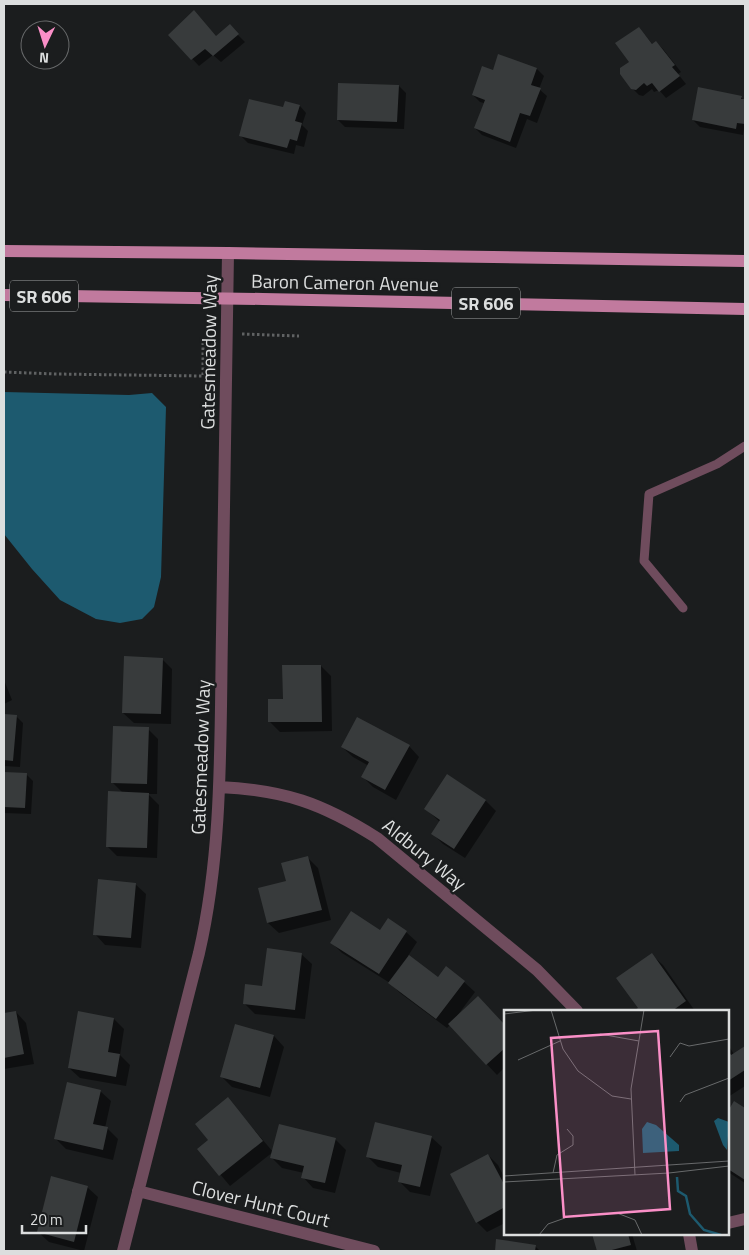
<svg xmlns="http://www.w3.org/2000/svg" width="749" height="1255" font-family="'Titillium Web',sans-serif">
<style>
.water{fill:#1d5a6f}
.shadow{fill:#0007}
.building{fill:#383b3c}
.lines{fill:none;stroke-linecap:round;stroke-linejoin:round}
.path{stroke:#606263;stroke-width:3;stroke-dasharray:2.5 2.5;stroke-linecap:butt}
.lane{stroke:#6f4c5d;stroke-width:9}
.street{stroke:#6f4c5d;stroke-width:12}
.primary{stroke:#c17a9e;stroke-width:12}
.labels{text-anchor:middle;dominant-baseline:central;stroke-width:5;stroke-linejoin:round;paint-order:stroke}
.shield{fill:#1b1d1e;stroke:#a2a4a4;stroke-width:1}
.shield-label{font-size:18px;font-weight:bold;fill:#dcdede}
.street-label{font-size:19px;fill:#dcdede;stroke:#1b1d1e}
.inset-river{fill:none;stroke:#1d5a6f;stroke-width:2.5}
.inset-road{fill:none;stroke:#686a6b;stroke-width:1}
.view{fill:#fa8fc7;fill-opacity:0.15;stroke:#fa8fc7;stroke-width:2.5}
.inset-edge{fill:none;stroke:#dcdede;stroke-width:2.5}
</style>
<rect width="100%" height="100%" fill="#1b1d1e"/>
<!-- water -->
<path class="water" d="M 4,392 L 129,395 L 152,393 L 166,407 L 161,577 L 154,607 L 142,619 L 120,623 L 96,619 L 60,600 L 32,569 L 4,534 Z"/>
<!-- shadow -->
<path class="shadow" d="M 236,33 L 245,42 L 221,62 L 213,55 L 199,66 L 170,35 L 217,37 Z
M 645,35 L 653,45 L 656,42 L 663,49 L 681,72 L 678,74 L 686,84 L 666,98 L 659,90 L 654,92 L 652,89 L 643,96 L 639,95 L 632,88 L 630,62 Z
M 499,55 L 537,69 L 544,76 L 539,89 L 547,96 L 537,123 L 527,119 L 516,148 L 482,135 L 475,128 L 484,103 L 480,102 L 473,95 L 493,71 Z
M 399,86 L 406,93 L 404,129 L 345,127 L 338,120 Z
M 741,97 L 745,101 L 745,129 L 744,129 L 743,135 L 700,127 L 693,120 Z
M 300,106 L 306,113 L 302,125 L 308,131 L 304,147 L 296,145 L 294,154 L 248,143 L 241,136 L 284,109 Z
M 162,659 L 172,669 L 171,724 L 134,723 L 123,713 Z
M 321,666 L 331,676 L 332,731 L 280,732 L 270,722 L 284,700 Z
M 4,680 L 12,700 L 4,704 Z
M 4,716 L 16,716 L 23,723 L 20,767 L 4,766 Z
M 148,729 L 158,739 L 157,794 L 148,794 L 159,805 L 157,858 L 117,856 L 107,846 L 123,793 L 112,782 Z
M 409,746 L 419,757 L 396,800 L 373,787 L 363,777 L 369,766 L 353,757 L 342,747 Z
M 4,773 L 26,774 L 33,781 L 31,814 L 4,813 Z
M 447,776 L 486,801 L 496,811 L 465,858 L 443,844 L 433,834 L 440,822 L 426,809 Z
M 308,858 L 318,868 L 331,920 L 279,933 L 268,923 L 287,882 Z
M 135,884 L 146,894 L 141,948 L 105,945 L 95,934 Z
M 380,932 L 406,932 L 417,942 L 408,956 L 438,978 L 464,982 L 475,992 L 457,1016 L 458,1017 L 489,1008 L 505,1026 L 505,1067 L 497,1075 L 450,1025 L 447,1028 L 400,993 L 390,983 L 342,953 L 332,943 Z
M 301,954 L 312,964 L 305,1019 L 255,1014 L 244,1003 Z
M 652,955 L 663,965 L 695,1011 L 636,1011 L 639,1009 Z
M 16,1012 L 26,1023 L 34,1064 L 4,1069 L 4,1015 Z
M 114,1019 L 124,1029 L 120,1055 L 130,1065 L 126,1086 L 80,1078 L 69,1068 Z
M 236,1026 L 274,1036 L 284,1047 L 270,1097 L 232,1087 L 222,1077 Z
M 728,1045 L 734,1054 L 745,1048 L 745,1086 L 728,1097 Z
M 100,1091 L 111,1101 L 105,1128 L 107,1128 L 118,1139 L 113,1160 L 66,1149 L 55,1138 Z
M 228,1099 L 273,1152 L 230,1186 L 199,1149 L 210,1141 Z
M 734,1103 L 745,1110 L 745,1183 L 728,1172 L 728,1113 Z
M 431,1137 L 442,1147 L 430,1196 L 410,1192 L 399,1181 L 401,1173 L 378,1167 L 368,1157 Z
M 335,1139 L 346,1150 L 335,1193 L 313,1188 L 303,1177 L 304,1173 L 282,1168 L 272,1158 Z
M 488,1155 L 498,1165 L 505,1179 L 505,1223 L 487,1232 L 477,1222 Z
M 87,1187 L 98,1197 L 84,1251 L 49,1242 L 38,1232 Z
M 593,1234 L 632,1234 L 637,1251 L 598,1251 Z
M 498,1240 L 535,1246 L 540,1251 L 496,1251 Z"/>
<!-- building -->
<path class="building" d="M 194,10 L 216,36 L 230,24 L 239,34 L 213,56 L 205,49 L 191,60 L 168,35 Z
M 639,27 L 652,44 L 656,41 L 675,65 L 672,67 L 680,76 L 659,92 L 652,83 L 647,86 L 644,83 L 636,90 L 631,89 L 620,74 L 620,68 L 629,62 L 615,43 Z
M 498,54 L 537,68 L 531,85 L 541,88 L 530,116 L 520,113 L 510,142 L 474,128 L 485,100 L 472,95 L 482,66 L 493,70 Z
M 338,83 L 399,85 L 397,122 L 337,120 Z
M 698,87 L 742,96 L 741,99 L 745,99 L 745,124 L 737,123 L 736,129 L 692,120 Z
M 249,99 L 283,107 L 285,101 L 300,105 L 295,121 L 302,123 L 297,141 L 290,139 L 287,148 L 239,136 Z
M 124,656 L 163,658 L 161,714 L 122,713 Z
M 282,665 L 321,665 L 322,722 L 268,722 L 268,699 L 283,699 Z
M 4,714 L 17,715 L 13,761 L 4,760 Z
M 357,717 L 410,745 L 385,790 L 361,777 L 369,762 L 341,747 Z
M 113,726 L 149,727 L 147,784 L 111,783 Z
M 4,772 L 27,773 L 25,808 L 4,807 Z
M 447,774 L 486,800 L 454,849 L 431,834 L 440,820 L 424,809 Z
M 108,791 L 149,793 L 147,848 L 106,847 Z
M 308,856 L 322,910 L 267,923 L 258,888 L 286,881 L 281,863 Z
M 98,879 L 136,883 L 131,938 L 93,935 Z
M 351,911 L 380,930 L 388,918 L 407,931 L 379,974 L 330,943 Z
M 267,948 L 302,953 L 295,1010 L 243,1004 L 245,984 L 262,986 Z
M 652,953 L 686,1001 L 672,1011 L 633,1011 L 638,1008 L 616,978 Z
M 409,955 L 438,977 L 446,966 L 465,981 L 436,1019 L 388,983 Z
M 478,996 L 505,1025 L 505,1048 L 486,1065 L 448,1024 Z
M 16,1011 L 24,1054 L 4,1058 L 4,1013 Z
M 78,1011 L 114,1018 L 108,1052 L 120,1054 L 116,1077 L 68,1068 Z
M 235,1024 L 274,1035 L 260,1088 L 220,1077 Z
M 745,1046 L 745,1070 L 728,1081 L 728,1050 L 731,1055 Z
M 67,1082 L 101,1090 L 93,1124 L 108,1127 L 103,1150 L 54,1139 Z
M 228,1097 L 263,1141 L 219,1176 L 197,1149 L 208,1140 L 195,1124 Z
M 734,1101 L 745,1108 L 745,1180 L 728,1169 L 728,1111 Z
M 375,1122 L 432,1136 L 420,1187 L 398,1182 L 402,1165 L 366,1157 Z
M 279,1124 L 336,1138 L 325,1183 L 301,1178 L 304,1166 L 270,1158 Z
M 488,1154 L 505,1186 L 505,1207 L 476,1223 L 450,1174 Z
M 51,1176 L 88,1186 L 74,1242 L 37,1232 Z
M 592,1234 L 628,1234 L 631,1245 L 608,1251 L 597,1251 Z
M 496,1239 L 536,1245 L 535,1251 L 495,1251 Z"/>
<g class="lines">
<!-- path -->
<path class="path" d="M 242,334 L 299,336
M 4,372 L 55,374 L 203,376 L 203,339 L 211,337"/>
<!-- lane -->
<path class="lane" d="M 683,608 L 644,561 L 649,494 L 717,464 L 745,446"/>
<!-- street -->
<path class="street" d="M 219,787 C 284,790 322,803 377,838 L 537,970 L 577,1011
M 138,1191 L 374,1251
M 728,1223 L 745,1219
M 689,1234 L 692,1251
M 123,1251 L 199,953 C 223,849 220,741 222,634 C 224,507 226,380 228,253"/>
<!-- primary -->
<path class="primary" d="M 4,251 L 228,253 L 745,261
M 4,295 L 263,299 L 745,309"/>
</g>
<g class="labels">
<!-- shield labels -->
<g class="shield">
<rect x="10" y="280.5" width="68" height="31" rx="4"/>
<rect x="452" y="287.5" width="68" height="31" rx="4"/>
</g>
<g class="shield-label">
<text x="44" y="296">SR 606</text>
<text x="486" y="303">SR 606</text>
</g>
<!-- street labels -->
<g class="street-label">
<text transform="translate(345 282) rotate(1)">Baron Cameron Avenue</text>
<text transform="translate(208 352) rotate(-89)">Gatesmeadow Way</text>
<text transform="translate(200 757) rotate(-88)">Gatesmeadow Way</text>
<text transform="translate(425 854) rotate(39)">Aldbury Way</text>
<text transform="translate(261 1203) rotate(14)">Clover Hunt Court</text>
</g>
</g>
<!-- overview -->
<g transform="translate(504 1010)">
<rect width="225" height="225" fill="#1b1d1e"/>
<path d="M 214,108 L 225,112 L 223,140 L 219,135 L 210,111 ZM 143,112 L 152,115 L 175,135 L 175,141 L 139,143 L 138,119 Z" fill="#1d5a6f"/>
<path class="inset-river" d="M 173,167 L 174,181 L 182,186 L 186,204 L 200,220 L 217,225"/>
<path class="inset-road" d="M 47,0 L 59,39 L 74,61 L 108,86 L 127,89M 0,4 L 33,0M 96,24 L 135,31M 166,47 L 176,33 L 185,36 L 225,29M 14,50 L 56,31M 176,92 L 181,85 L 225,68M 49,163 L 53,145 L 69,135 L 69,126 L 63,119M 131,165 L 127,79 L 140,0M 0,166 L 225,151M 0,172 L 165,163 L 225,156M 113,203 L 131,210 L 138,225M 35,225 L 44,214 L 61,208"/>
<path class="view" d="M 154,21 L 166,199 L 60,207 L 47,28 Z"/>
<rect width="225" height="225" class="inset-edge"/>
</g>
<!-- border -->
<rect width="749" height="1255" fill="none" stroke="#dcdede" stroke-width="10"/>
<!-- north arrow -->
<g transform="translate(45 45) rotate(184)"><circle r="24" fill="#1b1d1e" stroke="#686a6b"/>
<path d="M0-4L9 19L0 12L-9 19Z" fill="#fa8fc7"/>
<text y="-8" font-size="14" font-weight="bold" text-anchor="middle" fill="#dcdede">N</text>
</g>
<!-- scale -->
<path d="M22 1225v8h64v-8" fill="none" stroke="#dcdede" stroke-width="2.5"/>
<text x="30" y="1225" font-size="15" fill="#dcdede" stroke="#1b1d1e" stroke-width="4" paint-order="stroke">20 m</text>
</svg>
